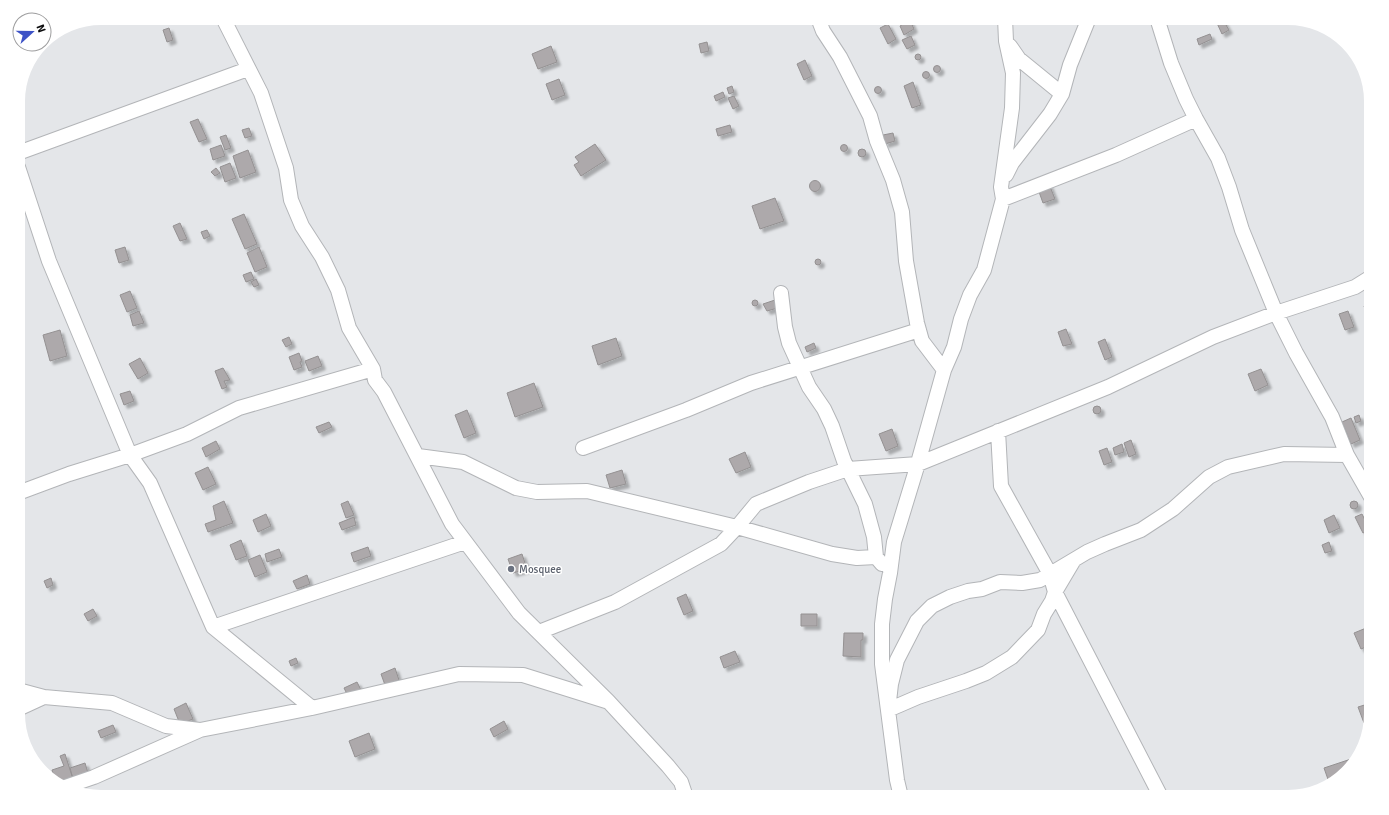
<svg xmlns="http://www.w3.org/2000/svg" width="1389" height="815" font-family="Signika,sans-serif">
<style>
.building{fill:#ada9ab;stroke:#949192;filter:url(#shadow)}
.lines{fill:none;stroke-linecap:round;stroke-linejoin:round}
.minor-casing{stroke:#b3b5b8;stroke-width:16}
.minor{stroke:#fff;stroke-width:14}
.worship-dot{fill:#6b7280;stroke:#fff;stroke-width:1.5}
.labels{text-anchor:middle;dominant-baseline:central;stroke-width:3;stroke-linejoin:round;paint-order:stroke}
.worship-label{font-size:11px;fill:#5b616d;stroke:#fff;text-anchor:start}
</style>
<defs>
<filter id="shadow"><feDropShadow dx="3.5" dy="3.5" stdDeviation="1" flood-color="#0004"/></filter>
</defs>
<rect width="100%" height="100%" fill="#e4e6e9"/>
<!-- building -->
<path class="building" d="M 1222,18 L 1229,30 L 1222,34 L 1216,21 Z
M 910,20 L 914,29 L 904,35 L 900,26 Z
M 888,24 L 896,39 L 888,44 L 880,28 Z
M 169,28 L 173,40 L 167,42 L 163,30 Z
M 1210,34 L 1212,39 L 1199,45 L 1197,39 Z
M 911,36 L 915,45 L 907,49 L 902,40 Z
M 707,42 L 709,51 L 701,53 L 699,44 Z
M 551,46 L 557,62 L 538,69 L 532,54 Z
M915 57a3 3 0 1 1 6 0a3 3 0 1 1-6 0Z
M 805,60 L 812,76 L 804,80 L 797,64 Z
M933.5 69a3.5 3.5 0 1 1 7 0a3.5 3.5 0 1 1-7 0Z
M922.5 75a3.5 3.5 0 1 1 7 0a3.5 3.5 0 1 1-7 0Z
M 559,79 L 565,95 L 552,100 L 546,84 Z
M 913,82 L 921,105 L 912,108 L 904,86 Z
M 732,86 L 734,92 L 729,94 L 727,88 Z
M874.5 90a3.5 3.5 0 1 1 7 0a3.5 3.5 0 1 1-7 0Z
M 723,92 L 725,97 L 716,101 L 714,96 Z
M 734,96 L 739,106 L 733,109 L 728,98 Z
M 1371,98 L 1371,106 L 1369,107 L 1366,100 Z
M 198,119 L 207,139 L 199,142 L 190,122 Z
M 730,125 L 732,132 L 718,136 L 716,129 Z
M 249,128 L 252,136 L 245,138 L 242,130 Z
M 893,133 L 895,141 L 885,144 L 883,135 Z
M 226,135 L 231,148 L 225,150 L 220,137 Z
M 595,144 L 606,160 L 581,176 L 574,165 L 579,162 L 575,157 Z
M840.5 148a3.5 3.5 0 1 1 7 0a3.5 3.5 0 1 1-7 0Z
M 221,145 L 225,156 L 213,160 L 210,149 Z
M858 153a4 4 0 1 1 8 0a4 4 0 1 1-8 0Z
M 248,150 L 256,172 L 240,178 L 233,156 Z
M 230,163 L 236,178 L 225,182 L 220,167 Z
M 216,168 L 220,173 L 215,176 L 211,172 Z
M809.5 186a5.5 5.5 0 1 1 11 0a5.5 5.5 0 1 1-11 0Z
M 1049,184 L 1055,199 L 1043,203 L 1038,189 Z
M 775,198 L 784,221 L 760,229 L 752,206 Z
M 244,214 L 257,244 L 245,249 L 232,219 Z
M 180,223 L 187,239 L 180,241 L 173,226 Z
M 207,230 L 210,236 L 204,239 L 201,232 Z
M 125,247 L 129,260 L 119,263 L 115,250 Z
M 259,247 L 267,267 L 255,272 L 247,253 Z
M815 262a3 3 0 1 1 6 0a3 3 0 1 1-6 0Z
M 251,272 L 254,279 L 246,282 L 243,275 Z
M 256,279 L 259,285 L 254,287 L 251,282 Z
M 130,291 L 137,308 L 127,312 L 120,295 Z
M 778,299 L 781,307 L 767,311 L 763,304 Z
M752 303a3 3 0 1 1 6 0a3 3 0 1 1-6 0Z
M 1371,303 L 1371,322 L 1370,322 L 1364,306 Z
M 139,311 L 144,323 L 133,326 L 130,315 Z
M 1348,311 L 1354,327 L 1345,330 L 1339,314 Z
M 1066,329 L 1072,344 L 1063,346 L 1058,332 Z
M 60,330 L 67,356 L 50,361 L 43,335 Z
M 289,337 L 292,344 L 286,347 L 282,340 Z
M 616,338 L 622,356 L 598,365 L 592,346 Z
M 1105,339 L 1112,357 L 1105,360 L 1098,342 Z
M 814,343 L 816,348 L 807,352 L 805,347 Z
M 299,353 L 302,361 L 300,362 L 302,367 L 294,370 L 289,357 Z
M 318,356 L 322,366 L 309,371 L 305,361 Z
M 140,358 L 148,373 L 138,379 L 129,364 Z
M 223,368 L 230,380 L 224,381 L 227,387 L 222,389 L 215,371 Z
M 1261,369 L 1268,385 L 1255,391 L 1248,374 Z
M 534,383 L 543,407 L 515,417 L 507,393 Z
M 130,391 L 134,401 L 124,405 L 120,394 Z
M1093 410a4 4 0 1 1 8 0a4 4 0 1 1-8 0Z
M 467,410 L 476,433 L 464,438 L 455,415 Z
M 1359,415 L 1361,421 L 1356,423 L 1354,417 Z
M 1351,418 L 1360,440 L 1351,444 L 1342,422 Z
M 329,422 L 332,427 L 319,433 L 316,427 Z
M 892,429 L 898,446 L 886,451 L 879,434 Z
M 1131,440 L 1136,454 L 1129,457 L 1124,443 Z
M 216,441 L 220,449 L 206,457 L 202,448 Z
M 1122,444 L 1124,452 L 1115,455 L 1113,448 Z
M 1107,448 L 1112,462 L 1104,465 L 1099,451 Z
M 745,452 L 751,467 L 736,473 L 729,459 Z
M 208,467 L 216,484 L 203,490 L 195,473 Z
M 622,470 L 626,484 L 610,488 L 606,475 Z
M1350 505a4 4 0 1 1 8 0a4 4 0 1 1-8 0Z
M 224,501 L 233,523 L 208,532 L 205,524 L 216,520 L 213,506 Z
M 348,501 L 354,515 L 346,518 L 341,504 Z
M 266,514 L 271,526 L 258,532 L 253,520 Z
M 1362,514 L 1370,530 L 1363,533 L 1355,517 Z
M 1334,515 L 1340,528 L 1329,533 L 1324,520 Z
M 354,517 L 356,525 L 342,530 L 339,523 Z
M 241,540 L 247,556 L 236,560 L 230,545 Z
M 1329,542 L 1332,551 L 1325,553 L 1322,545 Z
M 368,547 L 371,556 L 354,562 L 351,553 Z
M 279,549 L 282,557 L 267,562 L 265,554 Z
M 522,554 L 527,569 L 513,573 L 508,559 Z
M 260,555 L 267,572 L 255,577 L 248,560 Z
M 307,575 L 310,584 L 297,589 L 293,581 Z
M 51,578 L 53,585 L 47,588 L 44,581 Z
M 686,594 L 693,611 L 684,615 L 677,598 Z
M 93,609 L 97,616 L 88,621 L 84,614 Z
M 801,614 L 817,614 L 817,626 L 801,626 Z
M 1371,626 L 1371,645 L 1361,649 L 1354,633 Z
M 844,633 L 863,633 L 863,640 L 861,640 L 861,657 L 843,656 Z
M 735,651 L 740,662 L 724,668 L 720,657 Z
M 296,658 L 298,663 L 291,666 L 289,661 Z
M 395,668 L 399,680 L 385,685 L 381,674 Z
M 357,682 L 361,690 L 348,696 L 344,688 Z
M 186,703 L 193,719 L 180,724 L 174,709 Z
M 1371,703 L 1371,714 L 1369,721 L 1364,723 L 1358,707 Z
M 504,721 L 508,729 L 494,737 L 490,729 Z
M 113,725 L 116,732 L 101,738 L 98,731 Z
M 369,733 L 375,749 L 355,757 L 349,741 Z
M 65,754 L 73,779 L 58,784 L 55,781 L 52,770 L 64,766 L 60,756 Z
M 1357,757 L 1357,758 L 1330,785 L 1324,768 Z
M 85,763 L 88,773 L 73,779 L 70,768 Z"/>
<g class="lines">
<!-- minor casing -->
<g class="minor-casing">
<path id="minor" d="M 223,18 L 261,93 L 286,168 L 291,200 L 302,226 L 322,257 L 338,290 L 349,328 L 373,369 L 375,380 L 384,392 L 452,524 L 519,613 L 608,701 L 668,766 L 681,782 L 686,797
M 818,18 L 823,31 L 840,57 L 870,116 L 877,141 L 893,180 L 902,212 L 906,261 L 917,323 L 922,341 L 944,370
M 1157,18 L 1171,63 L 1186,99 L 1196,119 L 1218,158 L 1229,187 L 1242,230 L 1276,313 L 1296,353 L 1332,417 L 1347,455 L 1371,497
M 1010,46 L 1019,59 L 1062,94
M 18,153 L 248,69
M 18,167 L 49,261 L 130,455 L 150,483 L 213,627 L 312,708
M 1006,175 L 1012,163 L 1050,114 L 1062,94 L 1070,65 L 1089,18
M 1003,199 L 1116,155 L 1196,119
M 781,293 L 785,327 L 789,343 L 809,387 L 824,409 L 832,426 L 844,461 L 865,504 L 874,537 L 876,557 L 882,564
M 998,431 L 1001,486 L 1050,574 L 1055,592 L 1161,797
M 583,448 L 686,410 L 751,383 L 919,330
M 418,456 L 463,462 L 516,488 L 537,492 L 587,491 L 737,527 L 832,554 L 857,558 L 876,557
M 18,493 L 69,474 L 130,455 L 187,434 L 239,408 L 373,369
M 1074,560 L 1055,592 L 1052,601 L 1044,614 L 1038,630 L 1012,657 L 986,673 L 966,681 L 918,697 L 888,710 L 891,684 L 897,660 L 917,621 L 932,606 L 950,597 L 968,591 L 982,589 L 1000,582 L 1022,583 L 1040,580 L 1087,552 L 1105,544 L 1141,530 L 1173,509 L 1209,477 L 1228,467 L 1284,454 L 1347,455
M 213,627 L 465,542
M 539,632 L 615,602 L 721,544 L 737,527 L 756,504 L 809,482 L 848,469 L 918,464 L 1108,387 L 1213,337 L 1276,313 L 1355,287 L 1371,277
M 18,690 L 44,697
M 18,709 L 44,697 L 112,703 L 166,726 L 200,730 L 312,708 L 459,674 L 523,675 L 606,701
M 65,787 L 94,777 L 200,730
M 901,797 L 897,780 L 882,664 L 882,624 L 885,599 L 890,573 L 894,542 L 916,470 L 944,370 L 954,347 L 961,319 L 970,295 L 984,270 L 1003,199 L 1001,187 L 1012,108 L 1013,73 L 1006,41 L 1005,18"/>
</g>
<!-- minor -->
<use href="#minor" class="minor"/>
</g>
<!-- markers -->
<circle class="worship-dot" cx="511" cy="569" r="4"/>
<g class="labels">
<!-- worship labels -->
<g class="worship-label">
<text x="519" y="569">Mosquee</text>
</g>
</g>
<!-- crop -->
<path d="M0 0H1389V815H0ZM101 25H1288A76 76 0 0 1 1364 101V714A76 76 0 0 1 1288 790H101A76 76 0 0 1 25 714V101A76 76 0 0 1 101 25Z" fill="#fff" fill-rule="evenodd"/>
<!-- north arrow -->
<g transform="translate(32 32) rotate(69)"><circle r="19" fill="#ffffff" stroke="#9d9d9e"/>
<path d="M0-3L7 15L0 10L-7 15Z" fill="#3d52c6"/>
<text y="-6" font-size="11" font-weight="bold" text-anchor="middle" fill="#0b0b0c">N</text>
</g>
</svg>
